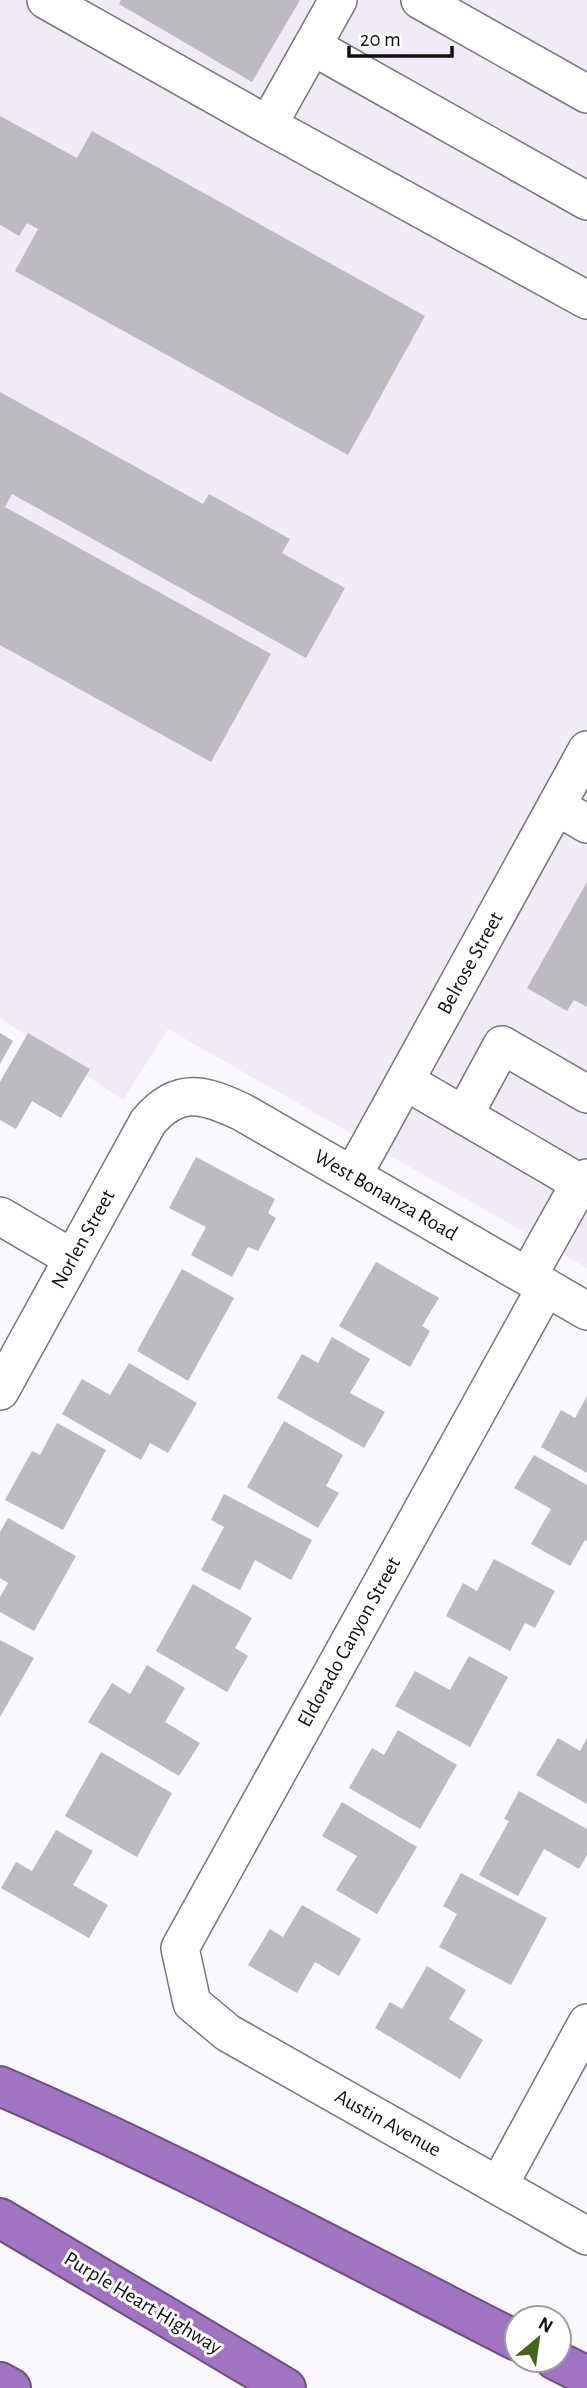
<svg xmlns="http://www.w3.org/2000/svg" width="587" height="2388" font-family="'Alegreya Sans',sans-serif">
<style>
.built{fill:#f1eaf7}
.building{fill:#bdbac0}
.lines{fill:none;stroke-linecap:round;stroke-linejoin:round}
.minor-casing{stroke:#78767b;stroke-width:40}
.highway-casing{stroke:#6d5082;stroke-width:42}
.minor{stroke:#fff;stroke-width:37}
.highway{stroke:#a074c0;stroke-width:38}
.labels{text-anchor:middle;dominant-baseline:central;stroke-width:6;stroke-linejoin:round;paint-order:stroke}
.street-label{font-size:21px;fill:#0f0e10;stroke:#fff}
</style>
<rect width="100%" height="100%" fill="#fbf7fe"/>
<!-- built -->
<path class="built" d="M 0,0 L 587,0 L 587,1268 L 168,1029 L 123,1100 L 0,1018 Z"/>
<!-- building -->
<path class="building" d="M 121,0 L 300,0 L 252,82 L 119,4 Z
M 0,116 L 77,158 L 92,131 L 425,316 L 348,455 L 15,271 L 38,229 L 27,223 L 19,236 L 0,225 Z
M 0,392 L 203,504 L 209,494 L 290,539 L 282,553 L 345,588 L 306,658 L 12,494 L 5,507 L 271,654 L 211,762 L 0,645 Z
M 587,882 L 587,1007 L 574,1000 L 567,1011 L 527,988 Z
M 0,1033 L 13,1041 L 0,1064 Z
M 28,1033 L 90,1069 L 61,1118 L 32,1101 L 16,1129 L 0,1120 L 0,1082 Z
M 196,1157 L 275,1199 L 268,1213 L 276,1218 L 258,1251 L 248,1247 L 232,1277 L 191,1255 L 206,1227 L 169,1208 Z
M 376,1262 L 439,1298 L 422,1326 L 430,1331 L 410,1367 L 339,1326 Z
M 182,1269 L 234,1298 L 188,1381 L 137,1351 Z
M 332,1337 L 370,1359 L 350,1393 L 385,1412 L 364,1448 L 277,1398 L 302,1354 L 318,1363 Z
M 129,1363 L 197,1403 L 168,1453 L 150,1443 L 141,1460 L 62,1414 L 82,1379 L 110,1395 Z
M 587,1396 L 587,1473 L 541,1447 L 561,1410 L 575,1418 Z
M 284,1421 L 343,1455 L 326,1486 L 339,1493 L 318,1528 L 247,1487 Z
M 57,1423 L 106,1450 L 63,1530 L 5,1500 L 32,1451 L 40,1455 Z
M 534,1455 L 587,1485 L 587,1541 L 585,1540 L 570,1566 L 531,1544 L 551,1509 L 514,1488 Z
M 224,1494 L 312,1540 L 291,1580 L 255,1560 L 240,1590 L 201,1570 L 224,1527 L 211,1520 Z
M 8,1518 L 76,1556 L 34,1631 L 0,1612 L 0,1597 L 8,1583 L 0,1578 L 0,1532 Z
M 494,1559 L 555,1591 L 535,1628 L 525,1623 L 510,1651 L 446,1616 L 463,1583 L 477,1591 Z
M 193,1584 L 252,1618 L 235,1648 L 248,1656 L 227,1692 L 156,1651 Z
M 0,1640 L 34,1658 L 0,1717 Z
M 469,1656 L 508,1677 L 470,1747 L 395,1706 L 415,1671 L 450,1690 Z
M 147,1665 L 185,1688 L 165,1722 L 200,1743 L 179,1776 L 88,1722 L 112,1683 L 130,1694 Z
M 398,1730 L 457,1765 L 420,1829 L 349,1788 L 372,1748 L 384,1755 Z
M 558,1738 L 580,1751 L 587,1738 L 587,1804 L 536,1775 Z
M 101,1752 L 172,1793 L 137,1857 L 65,1816 Z
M 519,1791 L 587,1829 L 587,1855 L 579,1869 L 544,1849 L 518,1896 L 479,1875 L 509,1821 L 504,1819 Z
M 342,1802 L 417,1847 L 377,1914 L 336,1890 L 357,1856 L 322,1836 Z
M 56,1830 L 93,1851 L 73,1885 L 108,1905 L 89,1938 L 1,1888 L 16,1862 L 32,1871 Z
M 461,1873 L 547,1918 L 511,1985 L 439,1947 L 457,1914 L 443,1906 Z
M 302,1905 L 361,1939 L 339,1976 L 315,1962 L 297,1993 L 248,1965 L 270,1929 L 283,1937 Z
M 427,1966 L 466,1990 L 449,2019 L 483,2040 L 460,2079 L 375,2028 L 390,2002 L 402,2009 Z"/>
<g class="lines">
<!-- minor casing -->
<g class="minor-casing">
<path id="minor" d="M 46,0 L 268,125 L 338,0
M 420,0 L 587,94
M 312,46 L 587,201
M 268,125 L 587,300
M 556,806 L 587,824
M 405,1081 L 580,1183
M 464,1115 L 502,1045 L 587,1094
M 353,1175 L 587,750
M 0,1216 L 72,1258
M 528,1276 L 580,1183 L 587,1178
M 546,1287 L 180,1948 L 192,2003 L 228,2033 L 587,2236
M 0,1391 L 148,1122 C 178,1086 204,1094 242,1112 L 587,1311
M 499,2185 L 587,2023"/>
</g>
<!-- highway casing -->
<g class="highway-casing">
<path id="highway" d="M 0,2086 C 176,2162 346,2254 517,2341
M 0,2218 L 286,2388
M 555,2360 L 587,2376
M 0,2382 L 11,2388"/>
</g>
<!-- minor -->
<use href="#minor" class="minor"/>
<!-- highway -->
<use href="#highway" class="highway"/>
</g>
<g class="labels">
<!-- street labels -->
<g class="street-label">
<text transform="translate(470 963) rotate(-61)">Belrose Street</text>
<text transform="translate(386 1195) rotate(30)">West Bonanza Road</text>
<text transform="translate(83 1239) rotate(-61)">Norlen Street</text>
<text transform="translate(349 1642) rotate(-61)">Eldorado Canyon Street</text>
<text transform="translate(388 2123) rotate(29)">Austin Avenue</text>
<text transform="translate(143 2303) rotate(31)">Purple Heart Highway</text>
</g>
</g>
<!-- north arrow -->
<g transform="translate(538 2339) rotate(29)"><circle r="33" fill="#ffffff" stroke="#9f9f9f" stroke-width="2"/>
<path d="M0-5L12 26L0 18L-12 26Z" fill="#46651b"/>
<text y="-10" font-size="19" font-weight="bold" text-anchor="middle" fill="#0f0e10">N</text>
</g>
<!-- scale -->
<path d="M349 46v10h103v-10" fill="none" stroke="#0f0e10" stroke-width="3.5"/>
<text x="360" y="46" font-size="21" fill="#0f0e10" stroke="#ffffff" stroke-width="5" paint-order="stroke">20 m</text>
</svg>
